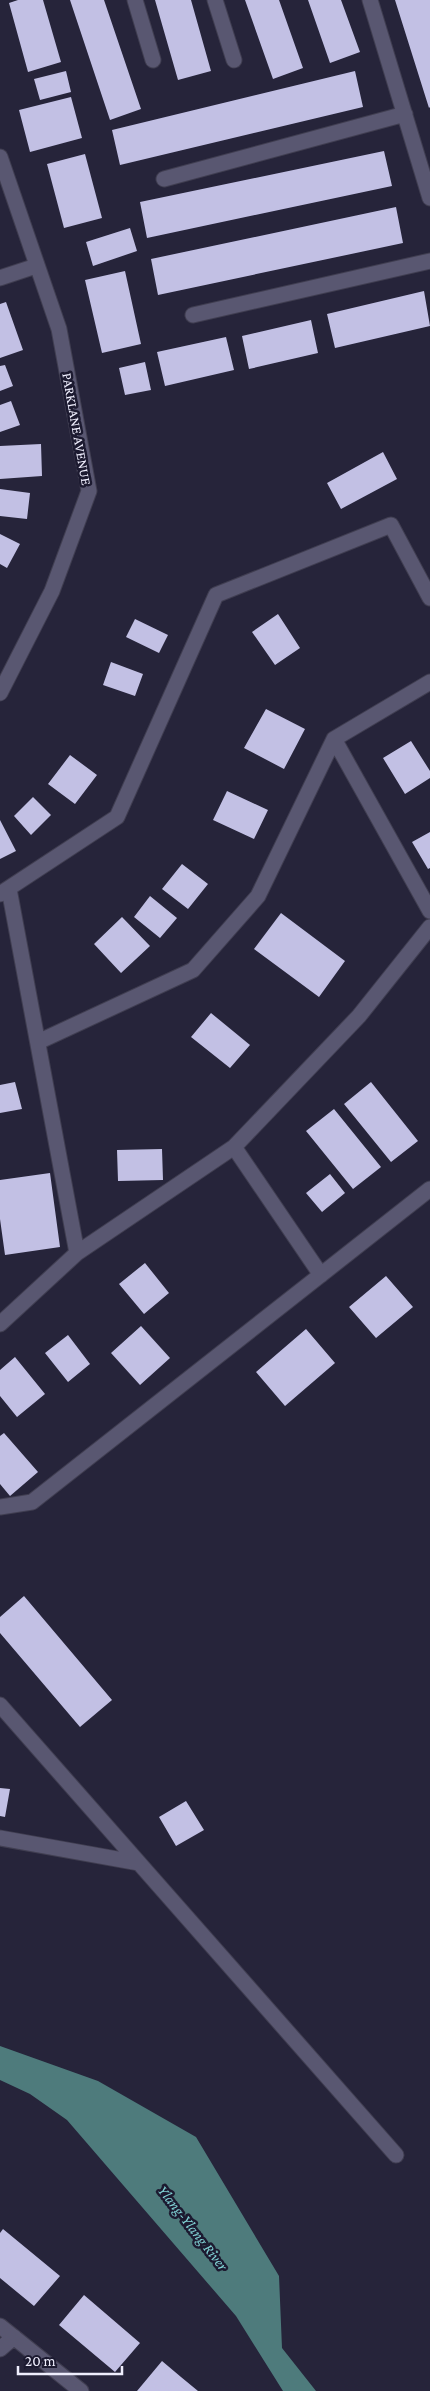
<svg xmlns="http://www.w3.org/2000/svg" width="430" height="2391" font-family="'Crimson Pro',serif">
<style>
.water{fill:#4e7b7c}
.building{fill:#c2c0e4}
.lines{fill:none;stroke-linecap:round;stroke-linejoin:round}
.minor-casing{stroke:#403e51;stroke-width:17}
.minor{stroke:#595771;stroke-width:15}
.labels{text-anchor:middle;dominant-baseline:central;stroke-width:5;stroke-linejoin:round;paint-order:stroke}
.street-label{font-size:14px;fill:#efeefd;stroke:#1c1a30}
.water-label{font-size:15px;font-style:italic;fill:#80d2d4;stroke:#1c1a30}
</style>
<rect width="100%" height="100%" fill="#26243a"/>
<!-- water -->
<path class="water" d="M 0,2046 L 98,2081 L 196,2137 L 279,2276 L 282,2348 L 316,2391 L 283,2391 L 236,2316 L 67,2120 L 30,2094 L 0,2080 Z"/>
<!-- building -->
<path class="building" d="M 18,0 L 43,0 L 61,62 L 28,72 L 9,3 Z
M 70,0 L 104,0 L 141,109 L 110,120 Z
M 155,0 L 191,0 L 211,71 L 178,80 Z
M 245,0 L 279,0 L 303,68 L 273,79 Z
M 308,0 L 341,0 L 360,52 L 330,63 Z
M 395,0 L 430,0 L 430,107 L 429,108 Z
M 66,71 L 71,92 L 40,100 L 34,79 Z
M 355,71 L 363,107 L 120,165 L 112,130 Z
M 71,97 L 82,138 L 30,152 L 19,110 Z
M 384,151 L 392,186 L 147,238 L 140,202 Z
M 85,154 L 102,218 L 64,228 L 47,164 Z
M 396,207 L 403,243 L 158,295 L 151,259 Z
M 130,228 L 137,251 L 93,266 L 86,242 Z
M 125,271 L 141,344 L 102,353 L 85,280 Z
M 424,291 L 430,326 L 335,348 L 327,314 Z
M 6,302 L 23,350 L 0,358 L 0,304 Z
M 311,320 L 318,353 L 249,369 L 242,336 Z
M 226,337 L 234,370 L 165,386 L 157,352 Z
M 145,362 L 151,390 L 125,395 L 119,368 Z
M 5,365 L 13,386 L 0,391 L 0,366 Z
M 11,401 L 20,425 L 0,432 L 0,405 Z
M 41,444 L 42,476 L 0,479 L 0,446 Z
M 383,452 L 397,479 L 341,509 L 327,483 Z
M 0,489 L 30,493 L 27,519 L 0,516 Z
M 0,534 L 20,544 L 7,568 L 0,564 Z
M 278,614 L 300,648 L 275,665 L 252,632 Z
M 135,619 L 168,635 L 159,653 L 126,637 Z
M 111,662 L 143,674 L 135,696 L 103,685 Z
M 266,709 L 305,729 L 284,769 L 244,748 Z
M 411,741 L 430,771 L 430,778 L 405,794 L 383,758 Z
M 70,755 L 97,775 L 75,804 L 48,784 Z
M 227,791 L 268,810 L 254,839 L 213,820 Z
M 33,797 L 51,815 L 31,835 L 14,816 Z
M 0,820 L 16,851 L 0,859 Z
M 430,832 L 430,868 L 428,869 L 412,842 Z
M 182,864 L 208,884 L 188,909 L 162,889 Z
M 150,896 L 177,918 L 160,938 L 134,917 Z
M 281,913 L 345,961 L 319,997 L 254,949 Z
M 122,917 L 150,946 L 121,973 L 94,944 Z
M 211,1013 L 250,1045 L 230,1068 L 191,1037 Z
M 15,1082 L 22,1109 L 0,1113 L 0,1085 Z
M 371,1082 L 418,1141 L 391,1162 L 344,1104 Z
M 334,1109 L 381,1167 L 353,1189 L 306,1131 Z
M 162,1149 L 163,1180 L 118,1181 L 117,1150 Z
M 50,1173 L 60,1247 L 5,1255 L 0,1219 L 0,1180 Z
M 330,1174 L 345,1193 L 322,1212 L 306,1193 Z
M 145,1263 L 169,1293 L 144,1314 L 119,1284 Z
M 386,1276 L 413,1307 L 376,1338 L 349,1307 Z
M 141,1326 L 170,1358 L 140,1385 L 111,1353 Z
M 306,1329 L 335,1363 L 285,1406 L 256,1372 Z
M 68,1335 L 90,1364 L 68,1382 L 45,1353 Z
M 15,1357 L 45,1394 L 17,1417 L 0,1396 L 0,1370 Z
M 4,1433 L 38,1472 L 10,1496 L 0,1484 L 0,1436 Z
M 24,1596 L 112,1700 L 80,1727 L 0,1633 L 0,1617 Z
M 0,1788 L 10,1789 L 5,1817 L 0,1816 Z
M 186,1801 L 204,1830 L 176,1846 L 159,1817 Z
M 3,2229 L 60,2276 L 34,2306 L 0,2278 L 0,2233 Z
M 84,2295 L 140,2343 L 115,2372 L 59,2325 Z
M 162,2361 L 181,2377 L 198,2391 L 137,2391 Z"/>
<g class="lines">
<!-- minor casing -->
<g class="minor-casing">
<path id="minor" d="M 135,0 L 153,60
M 215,0 L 234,60
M 370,0 L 430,198
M 0,157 L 59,329 L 89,491 L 52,591 L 0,693
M 164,179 L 405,114
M 0,278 L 36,266
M 193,315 L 430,261
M 334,739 L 430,911
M 9,889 L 77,1253
M 0,894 L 117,817 L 216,595 L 391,525 L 430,598
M 38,1042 L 193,970 L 258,896 L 334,739 L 430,682
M 234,1147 L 321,1275
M 0,1324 L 77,1253 L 234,1147 L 359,1016 L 430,927
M 0,1507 L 32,1502 L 430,1189
M 0,1705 L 139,1863
M 0,1838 L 139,1863 L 396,2155
M 0,2326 L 81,2391
M 0,2349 L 14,2337"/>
</g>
<!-- minor -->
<use href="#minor" class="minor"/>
</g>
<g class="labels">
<!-- street labels -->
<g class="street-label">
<text transform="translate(77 429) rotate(80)">PARKLANE AVENUE</text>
</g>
<!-- water labels -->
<g class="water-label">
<text transform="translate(193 2228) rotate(52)">Ylang-Ylang River</text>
</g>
</g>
<!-- scale -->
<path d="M18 2366v8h104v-8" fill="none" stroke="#efeefd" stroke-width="2.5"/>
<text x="25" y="2366" font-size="15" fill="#efeefd" stroke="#1c1a30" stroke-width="4" paint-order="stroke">20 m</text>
</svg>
